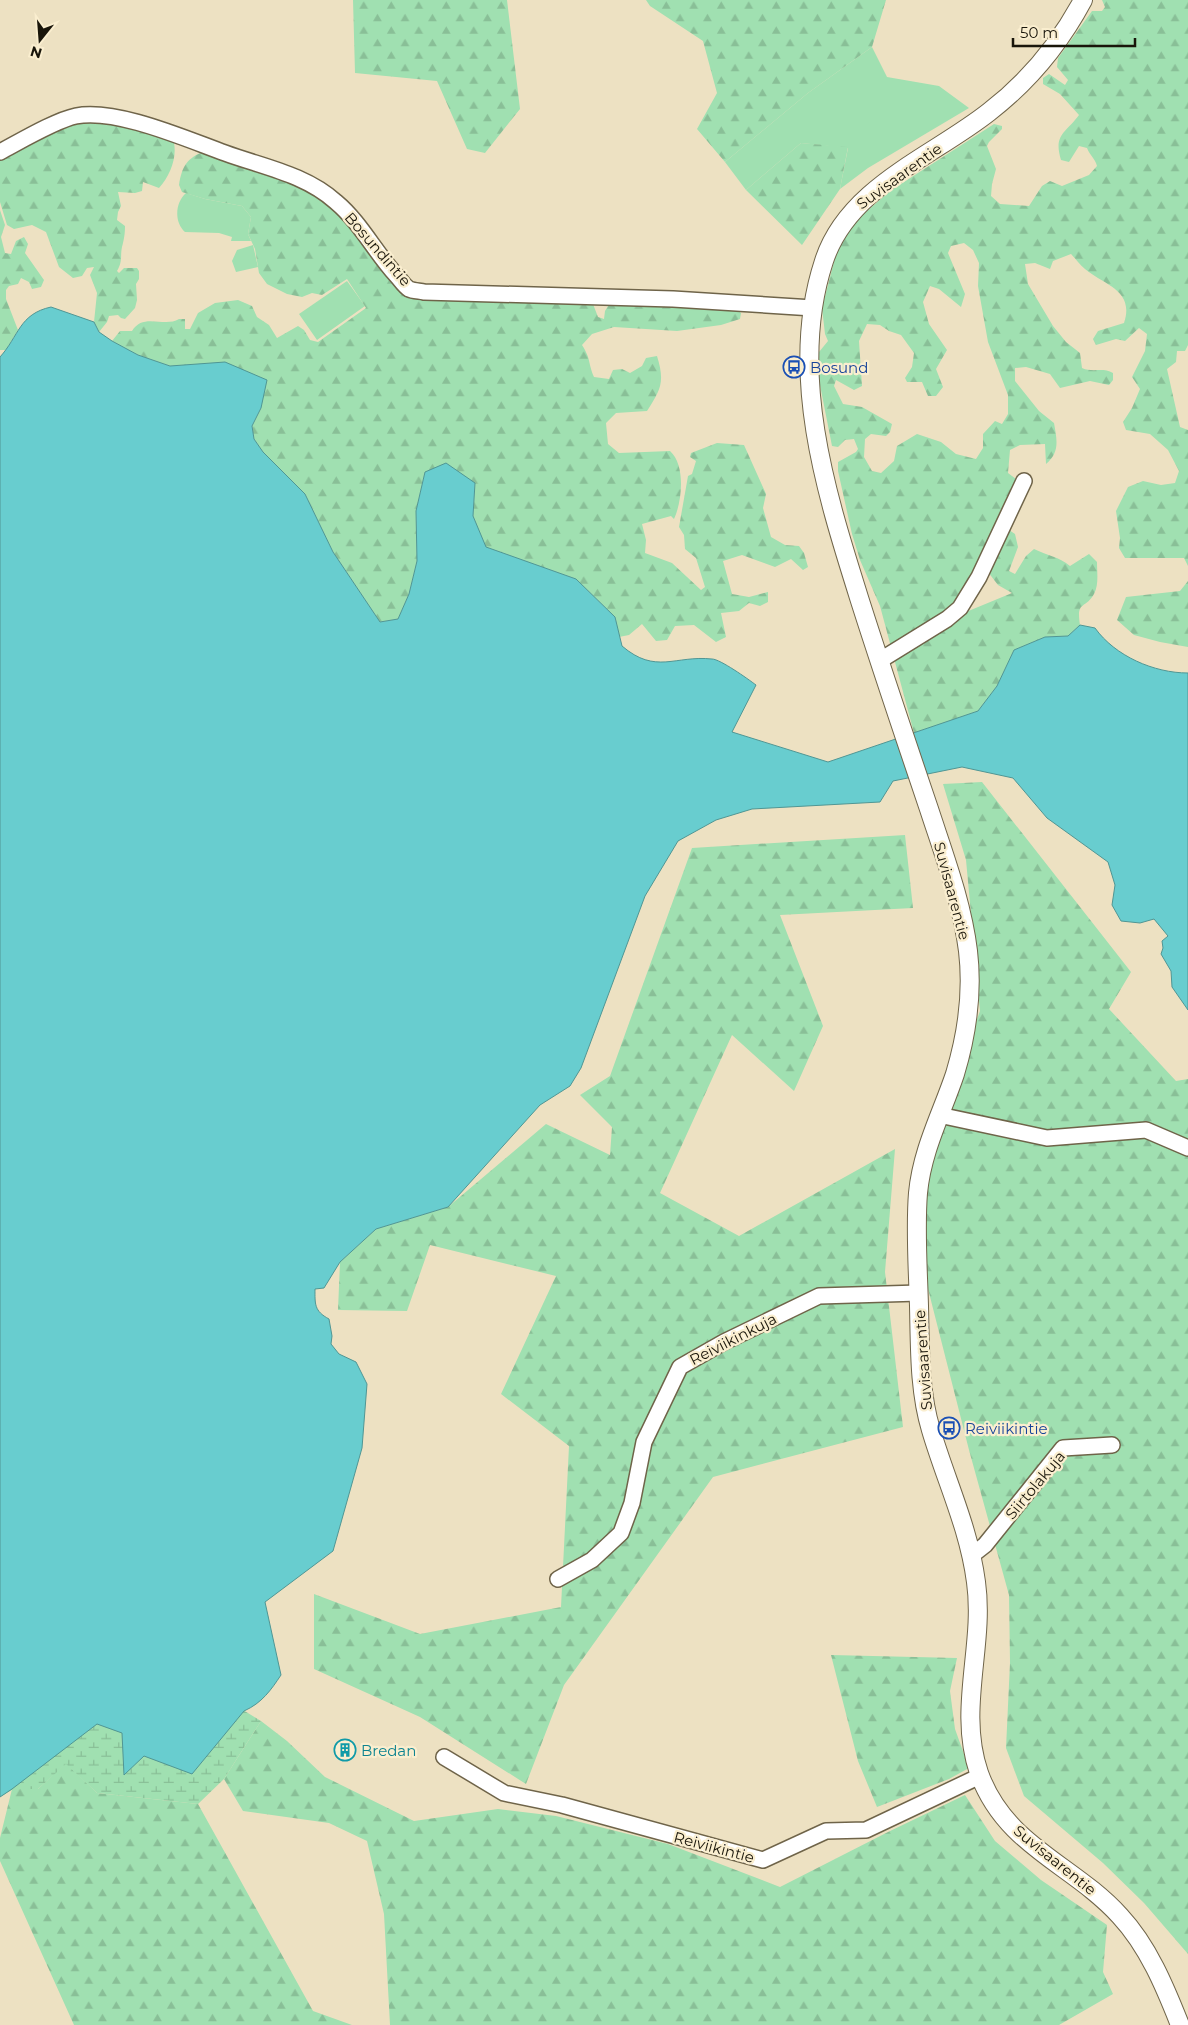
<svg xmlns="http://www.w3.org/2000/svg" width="1188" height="2025" font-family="Montserrat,sans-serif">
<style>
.green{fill:#a0e0b1}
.forest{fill:url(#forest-firs);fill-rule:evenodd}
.wetland{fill:url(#wetland-marsh)}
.water{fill:#68cdcf;stroke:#509694}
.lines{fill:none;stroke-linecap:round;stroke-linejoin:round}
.minor-casing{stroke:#6f6449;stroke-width:18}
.tertiary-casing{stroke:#6f6449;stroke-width:20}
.minor{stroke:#fff;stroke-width:15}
.tertiary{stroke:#fff;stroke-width:18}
.labels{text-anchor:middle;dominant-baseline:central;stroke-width:4.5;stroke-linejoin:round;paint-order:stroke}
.street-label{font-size:15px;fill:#19150a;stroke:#faeecf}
.transit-label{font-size:15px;fill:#164399;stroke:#faeecf;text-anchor:start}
.culture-label{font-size:15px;fill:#0d838f;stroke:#faeecf;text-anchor:start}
</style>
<defs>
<pattern id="forest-firs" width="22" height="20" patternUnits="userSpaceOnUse" patternTransform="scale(1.25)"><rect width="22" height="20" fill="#a0e0b1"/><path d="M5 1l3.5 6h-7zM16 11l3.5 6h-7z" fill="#89bf97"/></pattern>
<pattern id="wetland-marsh" width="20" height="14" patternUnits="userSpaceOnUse" patternTransform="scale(1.25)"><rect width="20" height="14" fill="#a0e0b1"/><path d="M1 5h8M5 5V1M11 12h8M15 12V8" fill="none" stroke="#89bf97"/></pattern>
</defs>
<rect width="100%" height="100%" fill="#ede1c2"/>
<!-- green -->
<path class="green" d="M 872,47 L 887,77 L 939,86 L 969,108 L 868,168 L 840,189 L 848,148 L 801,143 L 746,190 L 725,162 L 808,93 Z
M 186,193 L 205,199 L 242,206 L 251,217 L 248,234 L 251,241 L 231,241 L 232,237 L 219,233 L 185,232 C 174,222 175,203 186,193 Z
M 253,245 L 258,267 L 236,272 L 232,261 L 237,250 Z
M 347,281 L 365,306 L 317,340 L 299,314 Z"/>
<!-- forest -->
<path class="forest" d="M 353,0 L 507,0 L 520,109 L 485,153 L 467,149 L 437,81 L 355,73 Z
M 646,0 L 886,0 L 872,47 L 808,93 L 725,162 L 697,129 L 717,93 L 703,41 L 650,6 Z
M 1102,0 L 1188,0 L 1188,345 L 1185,351 L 1177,351 L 1176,362 L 1167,369 L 1180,427 L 1188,430 L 1188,566 L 1184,558 L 1125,558 L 1119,548 L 1120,538 L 1116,511 L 1128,487 L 1143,481 L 1161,485 L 1175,483 L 1179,471 L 1168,450 L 1150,434 L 1126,430 L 1123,422 L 1132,408 L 1140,389 L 1132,377 L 1145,351 L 1147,334 L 1139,328 L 1125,341 L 1116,339 L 1096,345 L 1093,339 L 1098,331 L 1124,323 C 1135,290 1104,285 1085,269 C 1080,265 1076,259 1071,254 L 1053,261 L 1050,269 L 1035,263 L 1025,264 L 1028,284 L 1053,326 L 1066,342 L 1080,353 L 1082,368 C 1093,373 1103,367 1113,373 L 1113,380 L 1109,385 L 1090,381 L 1060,388 L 1050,374 L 1026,367 L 1015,368 L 1015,381 L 1039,411 L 1054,423 C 1057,440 1060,452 1046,464 L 1045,444 L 1020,445 L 1010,450 L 1008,473 L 1020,482 L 966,612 L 1012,593 L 998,585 L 988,572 L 1009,530 L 1015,534 L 1018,547 L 1009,571 L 1015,574 L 1026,556 L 1034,549 C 1046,555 1060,557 1070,566 L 1089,554 L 1097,562 C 1097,572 1099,585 1094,594 C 1085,610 1076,600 1080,625 L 1068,636 L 1045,637 L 1014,650 L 997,686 L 978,711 L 914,733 L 880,606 L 860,560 L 852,534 L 838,471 L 838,462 L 856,452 L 858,449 L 854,439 L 845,440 L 838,447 L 832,446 L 819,380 L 819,352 L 828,341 L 825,334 L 822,308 L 836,254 L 852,224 L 890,191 L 994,124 L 1002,126 L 1002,129 L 989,142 L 987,146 L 996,169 L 992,184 L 991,196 L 1000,204 L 1029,206 L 1042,186 L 1050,181 L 1062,186 L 1089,175 L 1097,166 C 1095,158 1090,156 1087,148 L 1079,146 L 1069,162 L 1061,160 C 1053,134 1066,133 1079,115 L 1060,94 L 1043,84 L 1043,78 L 1049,74 L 1065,85 L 1068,80 L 1057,67 L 1058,58 L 1092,11 L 1102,11 L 1105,7 ZM 964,243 L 973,250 L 979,263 L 978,286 L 988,342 L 1008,395 L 1008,414 L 1002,424 L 995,421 L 983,434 L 983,448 L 976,459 L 956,454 L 941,442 L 917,434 L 897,446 L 894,461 L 881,473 L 872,471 L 864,457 L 865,439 L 871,434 L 886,436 L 890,432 L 892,424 L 862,407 L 843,404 L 834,386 L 836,380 L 854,390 L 862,386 L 859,341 L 867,324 L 880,325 L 889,331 L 901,335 L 914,353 L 912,367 L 905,378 L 907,382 L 922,382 L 928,396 L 936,396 L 943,387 L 936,369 L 947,350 L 929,324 L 923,302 L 930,286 L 939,289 L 961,307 L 965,294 L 948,253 L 951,246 Z
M 89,116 L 165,136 L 174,143 C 177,158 170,176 159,188 L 143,182 L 142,191 L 135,193 L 118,192 L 121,206 L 118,212 L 117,220 L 125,226 C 125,234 124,239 122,247 C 120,256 123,261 117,271 L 119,273 L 124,268 L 137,268 L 139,271 L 139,279 L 136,284 L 137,300 L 135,308 L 125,319 L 121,318 L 118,315 L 109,316 L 107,322 L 99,332 L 94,322 L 97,293 L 90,275 L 94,267 L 87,268 L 82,276 L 73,278 L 59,267 L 46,232 L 32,225 L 14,229 L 7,225 L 0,202 L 0,156 Z
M 801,143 L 848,147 L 840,189 L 802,245 L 746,190 Z
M 205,151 L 259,168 L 332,202 L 406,290 L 593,304 L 598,317 L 604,319 L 605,311 L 611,301 L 736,309 L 741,313 L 740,319 L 721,325 L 677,331 L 614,327 L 592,334 L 582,345 C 591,359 588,363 594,377 L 609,379 L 613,370 L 622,369 L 630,373 L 642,366 L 646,358 L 657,356 C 665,382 661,389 647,411 L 616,413 L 606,423 L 608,444 L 619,453 L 670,451 C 686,465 682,502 674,519 L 671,516 L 642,524 L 646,540 L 645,553 L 672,563 L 701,590 L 705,587 L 696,558 L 685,549 L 684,535 L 679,527 L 688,476 L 692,474 L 696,461 L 690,457 L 691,453 L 717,443 L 744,445 L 766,494 L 763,508 L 771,537 L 785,545 L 799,546 L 804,553 L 808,567 L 803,570 L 791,559 L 775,567 L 742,555 L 723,561 L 732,594 L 749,597 L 768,592 L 768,602 L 760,606 L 749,603 L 739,611 L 721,613 L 726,637 L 716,642 L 694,625 L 675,626 L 667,640 L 656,641 L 642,624 L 629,635 L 619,637 L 615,617 L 576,579 L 485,547 L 473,516 L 475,483 L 425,472 L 416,511 L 417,561 L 409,594 L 398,619 L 380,622 L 333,552 L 305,494 L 263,452 L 254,439 L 252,426 L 261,408 L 170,366 L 138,355 L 112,341 L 120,331 L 132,331 C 143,312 164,328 179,319 L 185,319 L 185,329 L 190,329 L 198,313 L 215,303 L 238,300 L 252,306 L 257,317 L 269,325 L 277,338 L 298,326 L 304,330 L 310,340 L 318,342 L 366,308 L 347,279 L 322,295 L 312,293 L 302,297 L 287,294 L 267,284 L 259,273 L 255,249 L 248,234 L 251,217 L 242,206 L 205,199 L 182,192 L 179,185 C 182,166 187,158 205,151 Z
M 0,210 L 5,225 L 1,237 L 5,253 L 11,254 L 16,241 L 24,237 L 28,244 L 25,253 L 44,280 L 41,287 L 32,289 L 29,282 L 21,278 L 18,284 L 9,286 L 6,290 L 6,299 L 18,330 L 6,350 L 0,350 Z
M 1188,581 L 1188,647 L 1160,642 L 1134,635 L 1117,620 L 1126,597 L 1180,591 Z
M 982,782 L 1131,972 L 1109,1009 L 1176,1081 L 1188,1079 L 1188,1954 L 1144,1903 L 1103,1863 L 1024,1796 L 1006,1748 L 1010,1663 L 1009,1595 L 969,1450 L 926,1281 L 925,1170 L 941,1119 L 980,1011 L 966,860 L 943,784 Z
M 905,835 L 913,908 L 780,915 L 823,1026 L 794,1091 L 732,1035 L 660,1193 L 739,1236 L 895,1149 L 885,1272 L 903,1427 L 713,1477 L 564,1685 L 526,1784 L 420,1717 L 314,1669 L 314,1594 L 420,1634 L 561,1607 L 569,1446 L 501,1394 L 556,1276 L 430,1245 L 407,1311 L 338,1310 L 340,1262 L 376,1229 L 448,1207 L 546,1124 L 610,1155 L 612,1127 L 580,1095 L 610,1076 L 692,848 Z
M 831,1655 L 957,1658 L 950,1691 L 955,1729 L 969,1768 L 949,1779 L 877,1807 L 858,1761 Z
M 261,1721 L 287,1741 L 325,1777 L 414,1821 L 498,1809 L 556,1816 L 668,1844 L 780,1887 L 888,1832 L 965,1795 L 995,1841 L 1041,1880 L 1107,1925 L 1103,1972 L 1113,1994 L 1059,2025 L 390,2025 L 384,1914 L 367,1841 L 329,1823 L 243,1811 L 224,1779 Z
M 66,1763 L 97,1793 L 198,1804 L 313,2011 L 352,2025 L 74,2025 L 0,1861 L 0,1838 L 12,1789 L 38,1789 Z"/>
<!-- wetland -->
<path class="wetland" d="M 214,1692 L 261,1721 L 224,1779 L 198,1804 L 97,1793 L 66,1764 L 38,1789 L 13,1789 L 0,1797 L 0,1737 Z"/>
<!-- water -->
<path class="water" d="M 51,307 L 94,322 L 99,332 L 112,341 L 138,355 L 170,366 L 225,362 L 267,380 L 261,408 L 252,426 L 254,439 L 263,452 L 305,494 L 333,552 L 380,622 L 398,619 L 409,594 L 417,561 L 416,511 L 425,472 L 446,463 L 475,483 L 473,516 L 486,547 L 576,579 L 615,617 L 622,646 C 656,675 675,655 712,659 C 720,659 748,679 756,685 L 732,732 L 828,762 L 978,711 L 997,686 L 1014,650 L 1045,637 L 1068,636 L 1080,625 L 1095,628 C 1115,656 1154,673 1188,673 L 1188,1010 L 1172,987 L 1171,971 L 1161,954 L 1163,948 L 1162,941 L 1168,936 L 1154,919 L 1140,923 L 1121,921 L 1112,905 L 1115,885 L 1108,862 L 1047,818 L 1013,778 L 962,767 L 893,781 L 880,802 L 752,809 L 716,820 L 678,841 L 645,896 L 581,1068 L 570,1086 L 540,1105 L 448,1207 L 376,1229 L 340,1262 L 324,1288 L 315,1289 C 315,1304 314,1311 329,1319 L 332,1336 L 331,1344 L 339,1354 L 356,1362 L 367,1384 L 362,1448 L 333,1551 L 265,1602 L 281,1675 C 271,1690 262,1703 244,1711 L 192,1774 L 144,1756 L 124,1775 L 122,1733 L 97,1724 L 12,1789 L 0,1797 L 0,357 C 19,336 19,314 51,307 Z"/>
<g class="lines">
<!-- minor casing -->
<g class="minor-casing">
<path id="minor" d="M 0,152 C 19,142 56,120 76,116 C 116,108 186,139 225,153 C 263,167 305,174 336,202 C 360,222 375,252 396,275 C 400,279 404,286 409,289 C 413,291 420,291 424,292 L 673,299 L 813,308
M 879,661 L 947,619 L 960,608 L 979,577 L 1024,481
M 939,1115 L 1047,1138 L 1146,1130 L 1188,1148
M 971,1556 L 985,1545 L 1063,1448 L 1112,1445
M 558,1579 L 592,1560 L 621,1533 L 632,1503 L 644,1442 L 680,1367 L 724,1342 L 819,1296 L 919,1293
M 444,1757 L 504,1793 L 562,1805 L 763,1860 L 826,1831 L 866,1830 L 980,1776"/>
</g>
<!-- tertiary casing -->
<g class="tertiary-casing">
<path id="tertiary" d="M 1083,0 C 1060,43 1028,82 989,112 C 932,157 848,187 824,261 C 787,373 827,496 861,604 C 883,673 906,741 929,809 C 944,855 962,902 968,951 C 973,993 967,1034 955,1074 C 942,1113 922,1150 918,1193 C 915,1230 918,1269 919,1306 C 920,1346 919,1391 931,1430 C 946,1481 969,1528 976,1582 C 985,1646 957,1709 979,1773 C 1005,1846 1073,1864 1120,1916 C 1148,1946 1165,1987 1180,2025"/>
</g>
<!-- minor -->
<use href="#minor" class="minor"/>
<!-- tertiary -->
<use href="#tertiary" class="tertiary"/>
</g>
<!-- icons -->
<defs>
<g id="bus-ring" transform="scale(1.125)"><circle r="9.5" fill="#faeecf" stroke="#1a4fb4" stroke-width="1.5"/><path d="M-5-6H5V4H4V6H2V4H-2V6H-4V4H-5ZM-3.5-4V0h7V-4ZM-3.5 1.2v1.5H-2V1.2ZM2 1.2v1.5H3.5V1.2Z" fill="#1a4fb4"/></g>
<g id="building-ring" transform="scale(1.125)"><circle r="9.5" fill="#faeecf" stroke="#0f9aa8" stroke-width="1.5"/><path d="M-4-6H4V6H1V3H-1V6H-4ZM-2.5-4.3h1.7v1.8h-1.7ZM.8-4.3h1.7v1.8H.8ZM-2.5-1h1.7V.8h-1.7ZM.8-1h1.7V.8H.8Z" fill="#0f9aa8"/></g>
</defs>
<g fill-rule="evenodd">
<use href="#bus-ring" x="794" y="367"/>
<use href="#bus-ring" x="949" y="1428"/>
<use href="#building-ring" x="345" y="1750"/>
</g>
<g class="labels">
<!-- street labels -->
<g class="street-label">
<text transform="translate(899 176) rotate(-36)">Suvisaarentie</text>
<text transform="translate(378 249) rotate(49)">Bosundintie</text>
<text transform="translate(952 891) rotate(75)">Suvisaarentie</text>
<text transform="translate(733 1339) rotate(-27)">Reiviikinkuja</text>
<text transform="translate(923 1360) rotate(-94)">Suvisaarentie</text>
<text transform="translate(1035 1485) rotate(-50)">Siirtolakuja</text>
<text transform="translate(714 1847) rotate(15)">Reiviikintie</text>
<text transform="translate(1055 1860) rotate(39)">Suvisaarentie</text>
</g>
<!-- transit labels -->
<g class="transit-label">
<text x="810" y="367">Bosund</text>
<text x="965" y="1428">Reiviikintie</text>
</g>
<!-- culture labels -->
<g class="culture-label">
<text x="361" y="1750">Bredan</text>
</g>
</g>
<!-- north arrow -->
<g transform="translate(40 40) rotate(197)" stroke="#faeecf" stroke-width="4" paint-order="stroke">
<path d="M0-4L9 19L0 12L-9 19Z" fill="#19150a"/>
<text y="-8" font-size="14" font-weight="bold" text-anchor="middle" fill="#19150a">N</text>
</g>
<!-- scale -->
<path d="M1013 38v8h122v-8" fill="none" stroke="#19150a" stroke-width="2.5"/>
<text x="1020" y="38" font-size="15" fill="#19150a" stroke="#faeecf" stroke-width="4" paint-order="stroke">50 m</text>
</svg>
